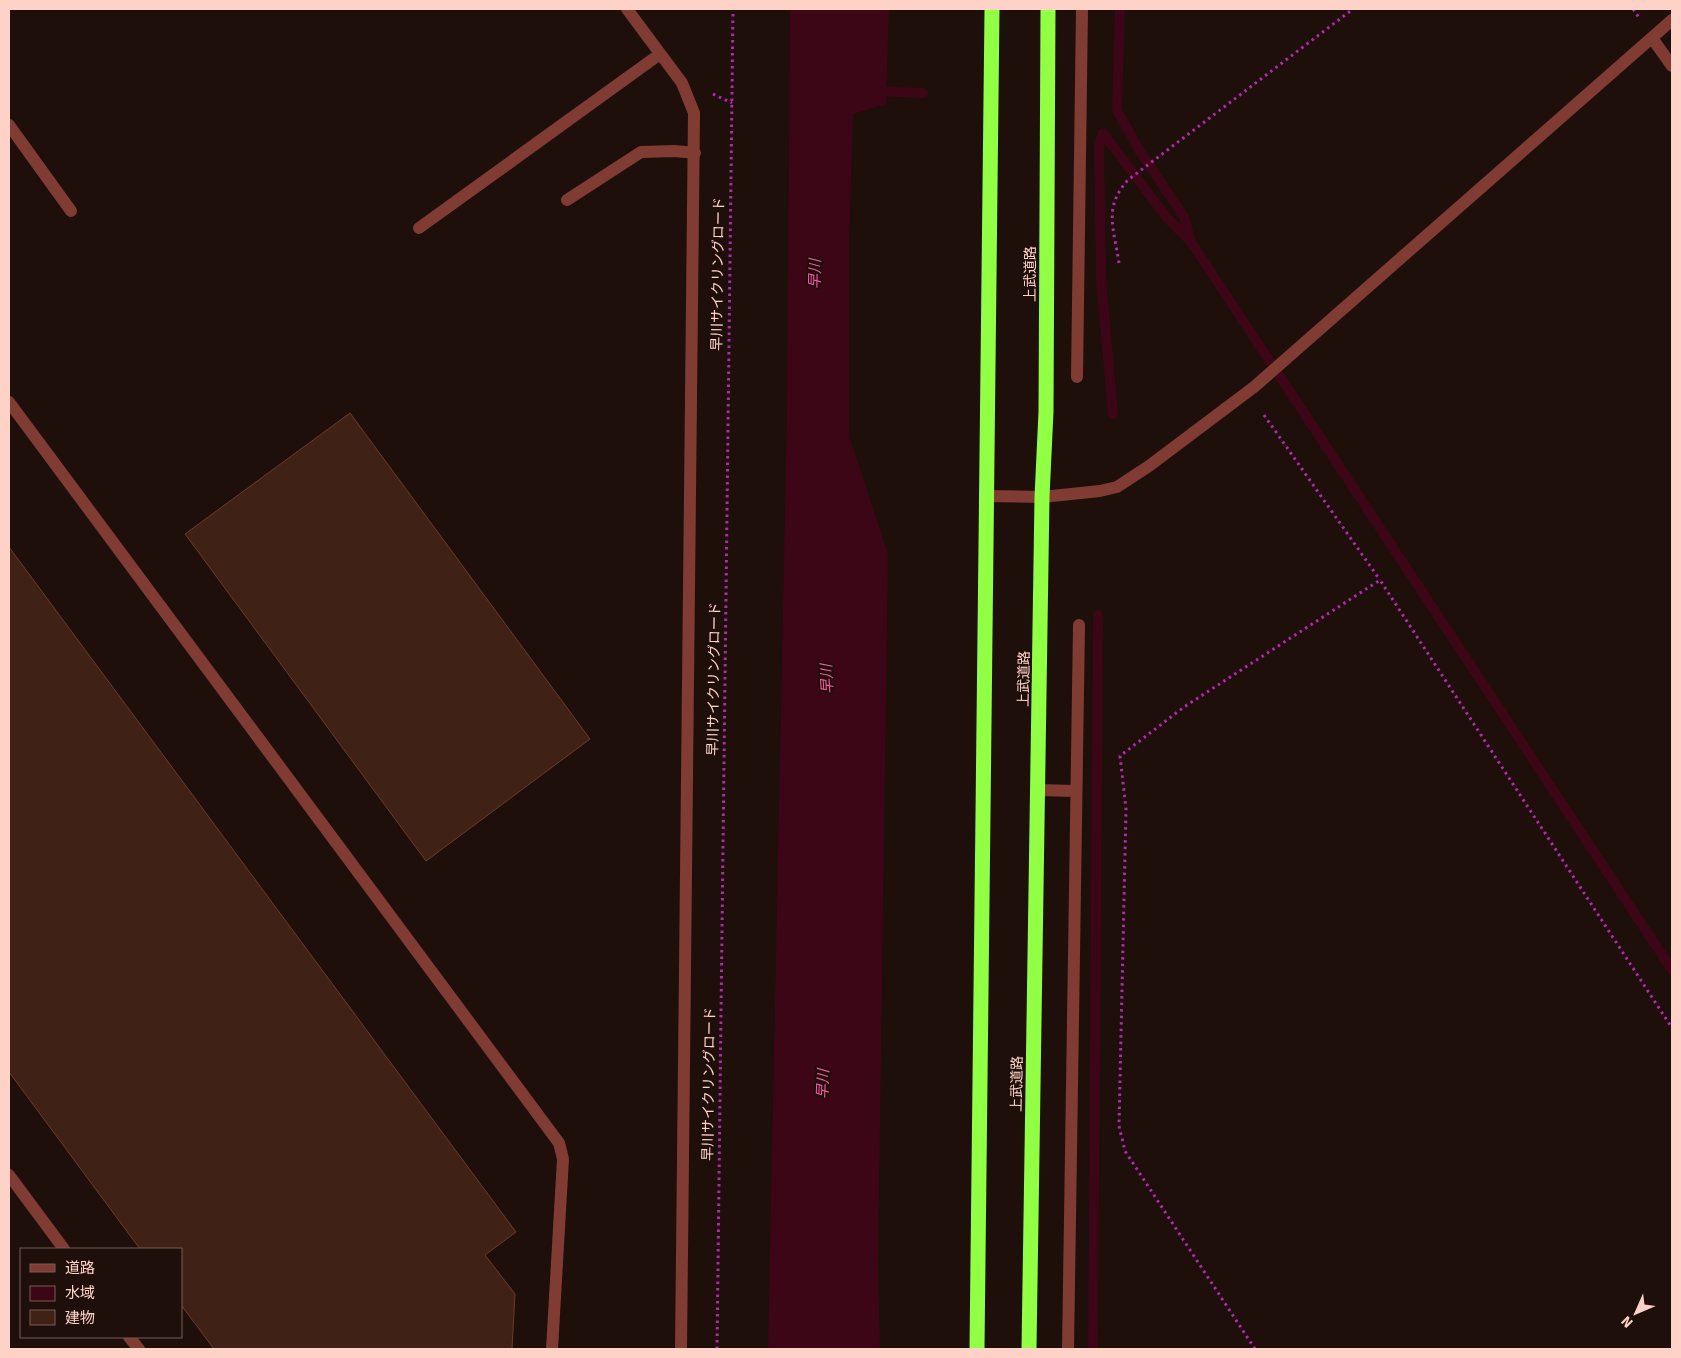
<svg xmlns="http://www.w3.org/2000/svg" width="1681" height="1358" font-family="Signika,'Noto Sans JP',sans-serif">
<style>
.water{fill:#3c0616}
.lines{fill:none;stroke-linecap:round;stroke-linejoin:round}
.stream{stroke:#3c0616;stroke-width:10}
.building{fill:#402116;stroke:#6d3a27}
.path{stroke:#b427b3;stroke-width:3;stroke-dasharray:2.5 4;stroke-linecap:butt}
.minor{stroke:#803b33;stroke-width:12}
.highway{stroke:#91ff43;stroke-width:15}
.labels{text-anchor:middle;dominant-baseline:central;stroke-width:4;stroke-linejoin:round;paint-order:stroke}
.street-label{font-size:14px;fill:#ffd2c8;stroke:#1e0f0b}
.water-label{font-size:15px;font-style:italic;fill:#ff56a6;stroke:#1e0f0b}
</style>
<rect width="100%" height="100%" fill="#1e0f0b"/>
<!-- water -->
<path class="water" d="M 790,9 L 889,9 L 886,104 L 853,114 L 849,244 L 849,436 L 888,554 L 878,1264 L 880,1349 L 768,1349 L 787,413 Z"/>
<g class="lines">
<!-- stream -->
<path class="stream" d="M 1120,9 L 1117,110 L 1141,153 L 1184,217 L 1191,242 L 1672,970
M 874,91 L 923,93
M 1113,414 L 1101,279 L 1099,145 L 1103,133 L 1167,218 L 1190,241
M 1093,1349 L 1098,615"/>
</g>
<!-- building -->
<path class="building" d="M 350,413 L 590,739 L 426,861 L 185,534 Z
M 9,547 L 516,1232 L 485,1255 L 515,1294 L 512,1349 L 214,1349 L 181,1305 L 181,1249 L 140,1249 L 9,1072 Z"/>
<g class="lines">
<!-- path -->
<path class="path" d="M 1633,9 L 1640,19
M 713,94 L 732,103
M 1119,263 C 1114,229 1103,207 1128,180 L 1353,9
M 1264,415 L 1380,580
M 717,1349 L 733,9
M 1255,1349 L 1125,1151 L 1119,1126 L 1126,809 L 1120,756 L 1184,707 L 1380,580 L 1672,1028"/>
<!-- minor -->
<path class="minor" d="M 627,9 L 682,83 L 694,113 L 681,1349
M 1652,38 L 1672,66
M 9,125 L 71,211
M 567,200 L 641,152 L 675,151 L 695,153
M 419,228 L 660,54
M 1077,377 L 1082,9
M 9,402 L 559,1143 L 563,1159 L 552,1349
M 985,496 L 1042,497 L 1100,491 L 1117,487 L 1149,466 L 1254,387 L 1672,20
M 1038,790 L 1074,791
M 9,1175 L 64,1249
M 129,1337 L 139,1349
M 1068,1349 L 1079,625"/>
<!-- highway -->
<path class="highway" d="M 977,1349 L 992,9
M 1029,1349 L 1042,497 L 1046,412 L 1048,9"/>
</g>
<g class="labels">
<!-- street labels -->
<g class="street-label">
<text transform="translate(718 274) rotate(-89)">早川サイクリングロード</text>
<text transform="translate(1030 274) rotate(-90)">上武道路</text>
<text transform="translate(714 679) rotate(-89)">早川サイクリングロード</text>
<text transform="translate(1024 679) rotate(-89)">上武道路</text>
<text transform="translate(709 1084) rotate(-89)">早川サイクリングロード</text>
<text transform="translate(1017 1084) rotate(-89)">上武道路</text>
</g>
<!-- water labels -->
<g class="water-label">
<text transform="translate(815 274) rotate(-89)">早川</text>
<text transform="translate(827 679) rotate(-93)">早川</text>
<text transform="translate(823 1084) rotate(-88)">早川</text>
</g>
</g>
<!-- border -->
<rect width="1681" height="1358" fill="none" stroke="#ffd2c8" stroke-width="20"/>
<!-- legend -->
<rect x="20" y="1248" width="162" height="90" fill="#1e0f0b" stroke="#785d57"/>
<rect x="30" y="1264" width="25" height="8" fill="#803b33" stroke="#785d57"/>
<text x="65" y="1273" font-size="15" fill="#ffd2c8">道路</text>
<rect x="30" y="1286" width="25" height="15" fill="#3c0616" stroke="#785d57"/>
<text x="65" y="1298" font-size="15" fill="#ffd2c8">水域</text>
<rect x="30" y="1310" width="25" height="15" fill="#402116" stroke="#785d57"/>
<text x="65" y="1323" font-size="15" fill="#ffd2c8">建物</text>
<!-- north arrow -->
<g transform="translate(1636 1313) rotate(225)" stroke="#1e0f0b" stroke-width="4" paint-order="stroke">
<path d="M0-4L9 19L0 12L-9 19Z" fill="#ffd2c8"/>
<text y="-8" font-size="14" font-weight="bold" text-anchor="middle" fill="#ffd2c8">N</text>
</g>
</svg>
